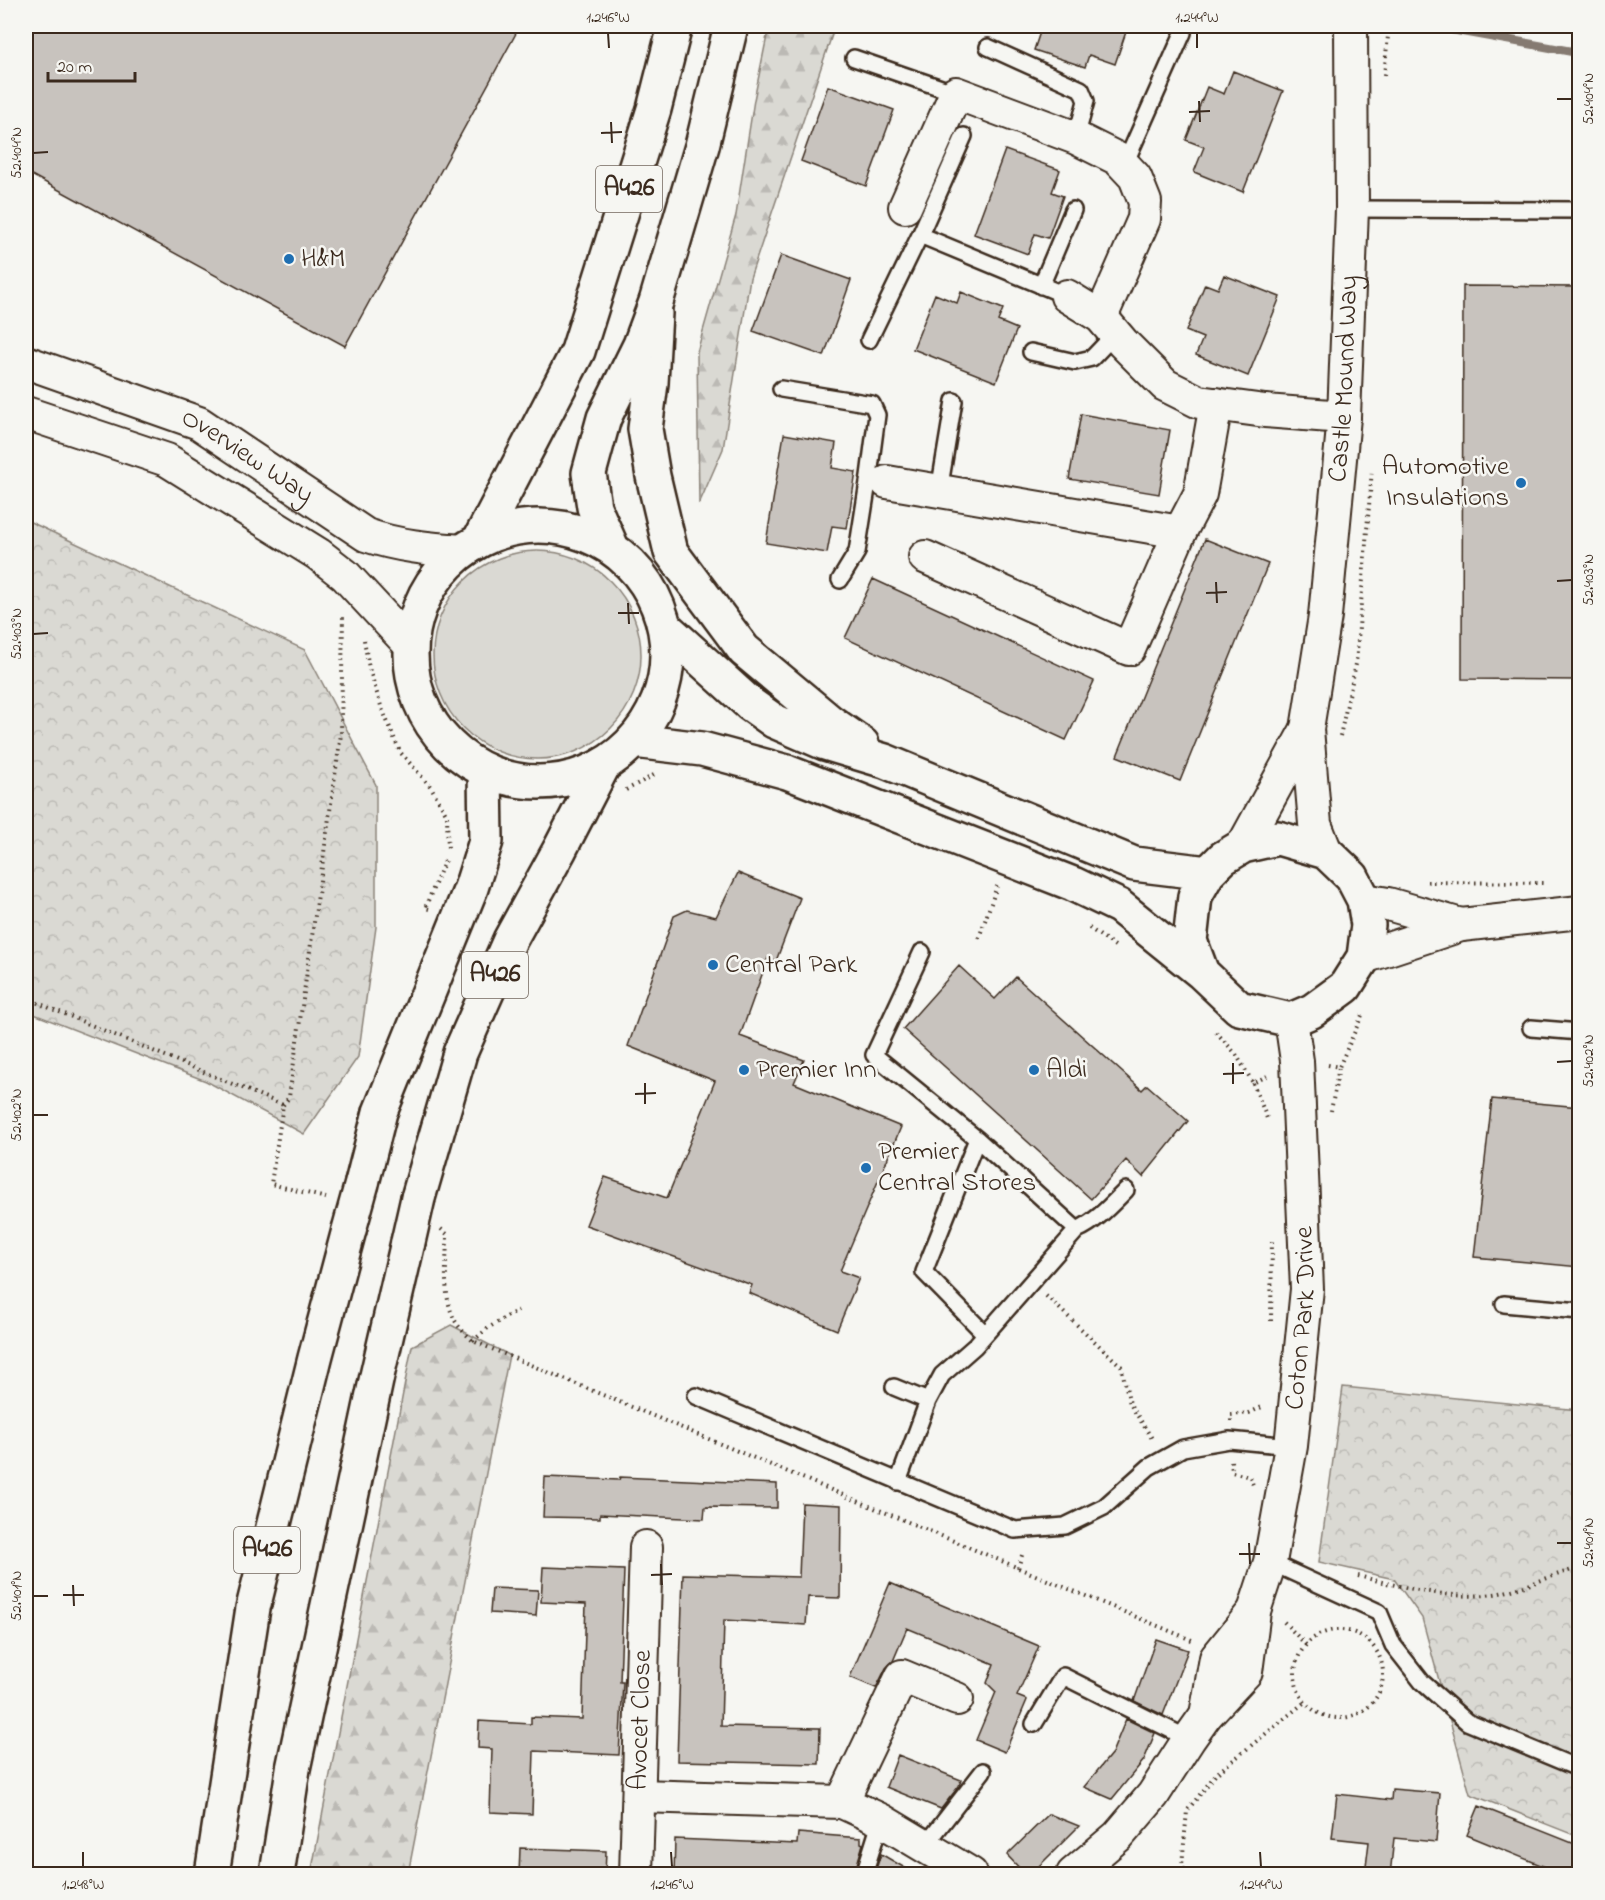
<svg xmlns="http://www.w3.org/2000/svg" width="1605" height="1900" font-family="'Indie Flower',sans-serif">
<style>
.grass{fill:#dad9d3;stroke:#8a8278;stroke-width:1.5}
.forest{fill:url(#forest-firs);stroke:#8a8278;stroke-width:1.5}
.park{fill:url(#park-crowns);stroke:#8a8278;stroke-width:1.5}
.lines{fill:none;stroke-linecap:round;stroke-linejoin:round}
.stream{stroke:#857a71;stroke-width:9}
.building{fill:#c8c3be;stroke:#3b2a1e;stroke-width:1.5}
.lane-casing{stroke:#3b2a1e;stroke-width:20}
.street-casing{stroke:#3b2a1e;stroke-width:36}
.secondary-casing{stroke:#3b2a1e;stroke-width:38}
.highway-casing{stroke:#3b2a1e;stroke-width:38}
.path{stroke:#3b2a1e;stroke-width:4;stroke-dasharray:1.5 4.5;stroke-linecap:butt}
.lane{stroke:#f6f6f2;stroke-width:15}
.street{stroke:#f6f6f2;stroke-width:32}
.secondary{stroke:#f6f6f2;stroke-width:33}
.highway{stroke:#f6f6f2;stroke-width:33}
.highway-bridge-casing{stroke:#3b2a1e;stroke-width:38;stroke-linecap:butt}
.highway-bridge{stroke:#f6f6f2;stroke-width:33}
.ticks{fill:none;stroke:#3b2a1e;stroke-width:2}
.poi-dot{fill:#1f6fb2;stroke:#f6f6f2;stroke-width:2}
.labels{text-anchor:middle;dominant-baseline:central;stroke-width:5;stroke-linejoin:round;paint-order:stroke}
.shield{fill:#f6f6f2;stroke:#73675e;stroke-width:1.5}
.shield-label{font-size:26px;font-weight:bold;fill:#3b2a1e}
.poi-label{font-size:27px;fill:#3b2a1e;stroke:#f6f6f2;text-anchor:start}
.street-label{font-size:27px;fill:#3b2a1e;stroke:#f6f6f2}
.neatline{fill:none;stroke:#3b2a1e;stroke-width:2}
.ticks-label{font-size:15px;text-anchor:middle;fill:#3b2a1e}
</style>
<defs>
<pattern id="forest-firs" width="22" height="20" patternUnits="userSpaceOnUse" patternTransform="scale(1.5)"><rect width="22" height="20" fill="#dad9d3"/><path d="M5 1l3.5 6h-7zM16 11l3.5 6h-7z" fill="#bcbab5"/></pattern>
<pattern id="park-crowns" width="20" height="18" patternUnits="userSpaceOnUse" patternTransform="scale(1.5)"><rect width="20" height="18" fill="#dad9d3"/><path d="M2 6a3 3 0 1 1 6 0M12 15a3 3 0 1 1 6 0" fill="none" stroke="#bcbab5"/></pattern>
</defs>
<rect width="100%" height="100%" fill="#f6f6f2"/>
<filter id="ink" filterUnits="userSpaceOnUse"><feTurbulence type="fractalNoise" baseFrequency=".0167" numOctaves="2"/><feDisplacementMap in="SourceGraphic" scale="12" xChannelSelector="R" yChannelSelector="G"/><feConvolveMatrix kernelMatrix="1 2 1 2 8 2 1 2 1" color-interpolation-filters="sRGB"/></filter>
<g filter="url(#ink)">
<!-- grass -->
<path class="grass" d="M433 655a104 104 0 1 1 208 0a104 104 0 1 1-208 0Z"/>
<!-- forest -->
<path class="forest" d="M 769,26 L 835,26 L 750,278 L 723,449 L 699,504 L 697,352 L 736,215 L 754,100 Z
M 451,1325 L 509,1355 L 408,1874 L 311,1874 L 412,1346 Z"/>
<!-- park -->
<path class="park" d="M 26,520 L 305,650 L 376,785 L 376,927 L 358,1057 L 304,1134 L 206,1081 L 26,1011 Z
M 1343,1387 L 1579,1410 L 1579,1837 L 1470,1794 L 1422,1618 L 1394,1579 L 1319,1562 Z"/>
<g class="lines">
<!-- stream -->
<path class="stream" d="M 1432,26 L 1580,53"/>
</g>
<!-- building -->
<path class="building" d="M 26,26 L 520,26 L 345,346 L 26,172 Z
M 1042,26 L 1128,26 L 1115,64 L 1089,55 L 1085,67 L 1034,50 Z
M 1233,71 L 1283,91 L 1243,192 L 1194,172 L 1204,147 L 1186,140 L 1207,87 L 1224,94 Z
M 828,86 L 894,110 L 866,186 L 801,161 Z
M 1005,150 L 1060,170 L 1052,192 L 1063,196 L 1048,238 L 1035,234 L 1028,254 L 974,234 Z
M 781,255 L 851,280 L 824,356 L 753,331 Z
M 1224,275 L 1280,297 L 1248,376 L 1196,355 L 1203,338 L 1186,331 L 1205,284 L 1218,289 Z
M 1463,286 L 1580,287 L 1580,680 L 1462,679 Z
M 961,292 L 1003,309 L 998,321 L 1017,329 L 996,382 L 913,349 L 935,294 L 957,303 Z
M 1081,414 L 1170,430 L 1159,494 L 1069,479 Z
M 784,434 L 836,443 L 832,468 L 856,472 L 847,528 L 832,526 L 827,553 L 766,543 Z
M 1205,539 L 1268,564 L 1180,781 L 1117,756 Z
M 873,579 L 1094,681 L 1066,740 L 845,638 Z
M 738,873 L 800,898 L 776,961 L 768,958 L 740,1036 L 804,1060 L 794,1083 L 901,1127 L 840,1271 L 859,1278 L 837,1330 L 749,1293 L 752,1285 L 586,1225 L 605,1177 L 667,1198 L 715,1081 L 628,1046 L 674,916 L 687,910 L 716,917 Z
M 959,966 L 995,999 L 1016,977 L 1142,1090 L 1147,1085 L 1188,1121 L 1143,1177 L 1126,1160 L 1091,1199 L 903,1029 Z
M 1492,1099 L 1580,1107 L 1580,1267 L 1474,1257 Z
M 545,1477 L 619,1480 L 620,1477 L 777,1484 L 777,1508 L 705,1507 L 704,1519 L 600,1514 L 600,1518 L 543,1517 Z
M 802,1503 L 841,1505 L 840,1598 L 808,1597 L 806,1625 L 724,1620 L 721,1726 L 820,1728 L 819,1764 L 677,1761 L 683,1574 L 799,1577 Z
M 543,1567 L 624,1570 L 620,1682 L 623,1682 L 619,1755 L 534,1751 L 532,1814 L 490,1812 L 492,1749 L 478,1748 L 479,1721 L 531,1724 L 531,1717 L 582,1719 L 586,1604 L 541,1602 Z
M 890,1583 L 1039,1646 L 1017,1696 L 1027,1700 L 1005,1752 L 976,1740 L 996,1692 L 987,1683 L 994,1664 L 907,1628 L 893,1661 L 886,1668 L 876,1688 L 850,1677 Z
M 492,1588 L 538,1590 L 536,1616 L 490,1613 Z
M 1156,1639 L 1188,1650 L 1163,1715 L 1134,1701 Z
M 1126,1719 L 1155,1733 L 1144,1760 L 1112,1799 L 1084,1787 L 1112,1753 Z
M 898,1755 L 961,1780 L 959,1786 L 941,1809 L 886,1787 Z
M 1392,1789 L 1440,1793 L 1436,1842 L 1394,1838 L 1390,1875 L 1365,1875 L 1369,1842 L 1332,1838 L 1337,1794 L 1391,1800 Z
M 1479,1806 L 1580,1846 L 1580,1875 L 1565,1875 L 1467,1835 Z
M 1049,1814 L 1079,1826 L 1030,1875 L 1026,1875 L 1007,1855 Z
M 798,1833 L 861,1838 L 861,1843 L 863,1844 L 854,1875 L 674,1875 L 675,1839 L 797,1844 Z
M 520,1848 L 606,1851 L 605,1875 L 519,1875 Z
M 881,1854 L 917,1875 L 874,1875 Z"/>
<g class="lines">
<!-- lane casing -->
<g class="lane-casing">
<path id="lane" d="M 988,47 L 1081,89 L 1086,101 L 1076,138
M 854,58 L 956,93
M 1124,166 L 1183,33
M 1352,209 L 1580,210
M 920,235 L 964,136
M 1041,286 L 1073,210
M 869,340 L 920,235 L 1067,296
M 1031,352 L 1075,362 L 1092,358 L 1115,334
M 781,389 L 872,404 L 877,415 L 869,476 L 887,482
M 939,491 L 954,401
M 840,580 L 857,552 L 869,476
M 1531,1028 L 1580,1032
M 977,1139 L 924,1272 L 985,1334
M 1077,1230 C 1097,1221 1111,1205 1126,1190
M 1504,1304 L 1580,1311
M 894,1387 L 928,1401
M 696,1396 L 1015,1530 L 1065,1526 L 1104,1507 L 1149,1467 L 1183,1448 L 1229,1440 L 1291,1446
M 898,1482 L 928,1401 L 942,1375 L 975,1346 L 1077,1230 L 977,1139 L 874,1055 L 922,952
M 1270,1562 L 1379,1612 L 1393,1645 L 1422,1682 L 1467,1722 L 1580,1769
M 1034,1724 L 1063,1676 L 1189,1739
M 925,1846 L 983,1771
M 864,1874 L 881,1820"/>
</g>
<!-- street casing -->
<g class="street-casing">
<g id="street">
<path d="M 905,207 L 956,93 L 1076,138 L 1118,159 L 1135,177 L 1145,202 L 1144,219 L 1101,317"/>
<path d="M 1067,296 L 1101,317 L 1123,343 L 1165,385 L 1199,402 L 1265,411 L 1344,417"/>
<path id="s1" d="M 26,362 L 199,423 L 366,535 C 398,546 430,549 463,551"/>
<path d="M 26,413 L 167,460 L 318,554 L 345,575 L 411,646"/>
<path d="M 887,482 L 1180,532 L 1200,494 L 1216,404"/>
<path d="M 925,557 L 1129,649 L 1180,532"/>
<path d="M 1243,846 L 1307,729"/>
<path id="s2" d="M 1326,852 L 1315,824 L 1307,729 L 1325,616 L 1344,417 L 1352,209 L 1351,26"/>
<path d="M 1364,900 L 1388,904 L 1461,925"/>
<path d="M 1364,957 L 1461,925 L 1580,912"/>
<path d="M 1206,1715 L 1216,1658 L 1254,1611"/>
<path d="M 639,1796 L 842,1802 L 881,1820 L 971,1874"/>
<path d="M 842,1802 L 902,1676 L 957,1699"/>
<path id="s3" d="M 636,1874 L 646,1547"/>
<path id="s4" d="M 1073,1874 L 1118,1836 L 1153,1795 L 1189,1739 L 1206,1715 L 1246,1672 L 1254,1611 L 1270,1562 L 1291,1446 L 1307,1289 L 1297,1061 L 1291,1020"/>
</g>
</g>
<!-- secondary casing -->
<g class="secondary-casing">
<path id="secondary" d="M 655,313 L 651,383 L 645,429 L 653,476 L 671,552 L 744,650 L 829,721 L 862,744
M 665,627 L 750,704 L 774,721 L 825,743 L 885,761 L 1134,864 L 1208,873
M 634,741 L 702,749 L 787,772 L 1073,884 L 1119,906 L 1202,973 L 1239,1008 L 1291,1020 L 1312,1011 L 1345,987 L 1364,957 L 1368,925 L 1364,900 L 1352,877 L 1326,852 L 1278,838 L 1243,846 L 1223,858 L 1208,873 L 1195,896 L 1190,941 L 1202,973"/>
</g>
<!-- highway casing -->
<g class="highway-casing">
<path id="highway" d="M411 654a128 128 0 1 1 256 0a128 128 0 1 1-256 0Z
M 479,541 L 578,351 L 654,109 L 675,26
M 612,548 L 594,507 L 589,473 L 604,418 L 640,345 L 656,302 L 702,146 L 731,26
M 362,1183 L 380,1112 L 471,888 L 486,841 L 485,771
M 418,1198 L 460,1053 L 510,940 L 560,849 L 603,766
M 212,1874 L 253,1608 L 315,1358 L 349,1230
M 277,1874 L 293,1769 L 377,1376 L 408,1242"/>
</g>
<!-- path -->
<path class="path" d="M 1384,75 L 1389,26
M 364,640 L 369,668 L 381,706 L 400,752 L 431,787 L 447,815 L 448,851
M 1340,736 L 1356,664 L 1372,469
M 626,790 L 654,775
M 1427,882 L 1546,883
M 429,909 L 425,908 L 445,860
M 1089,928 L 1115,946
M 979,938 L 997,886
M 26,998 L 283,1105 L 271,1184 L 326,1198
M 1216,1032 L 1236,1054 L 1253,1083 L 1267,1076
M 1328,1065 L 1339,1067 L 1363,1013
M 1253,1083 L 1268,1121
M 283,1105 L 289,1097 L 341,734 L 343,616
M 1331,1111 L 1339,1067
M 441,1229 L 447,1234 C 447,1262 441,1299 457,1324 C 461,1330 468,1336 473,1341 L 1194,1641
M 1046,1296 L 1121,1366 L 1130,1404 L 1153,1440
M 1271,1321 L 1272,1239
M 473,1341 L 488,1328 L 518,1310
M 1231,1421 L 1231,1415 L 1249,1413 L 1264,1406
M 1231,1461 L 1232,1472 L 1250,1477 L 1253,1485
M 1018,1568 L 1023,1552
M 1358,1576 C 1403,1587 1459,1603 1504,1592 C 1530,1586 1554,1574 1580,1568
M 1284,1622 L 1306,1645
M1295 1674a44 44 0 1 1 88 0a44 44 0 1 1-88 0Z
M 1186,1874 L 1182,1865 L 1187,1811 L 1216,1774 L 1305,1702"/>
<!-- lane -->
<use href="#lane" class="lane"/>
<!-- street -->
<use href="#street" class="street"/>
<!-- secondary -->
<use href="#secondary" class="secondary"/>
<!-- highway -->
<use href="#highway" class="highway"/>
<!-- highway-bridge casing -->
<g class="highway-bridge-casing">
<path id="highway-bridge" d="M 349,1230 L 362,1183
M 408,1242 L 418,1198"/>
</g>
<!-- highway-bridge -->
<use href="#highway-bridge" class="highway-bridge"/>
</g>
</g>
<!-- ticks -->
<path class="ticks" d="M 608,33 L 609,48M 1197,33 L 1197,48M 1557,99 L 1572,99M 1199,101 L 1200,122M 1189,112 L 1210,111M 611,122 L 612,143M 601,133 L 622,132M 33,153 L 48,152M 1557,581 L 1572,580M 1216,582 L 1217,603M 1206,593 L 1227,592M 628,603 L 629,624M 618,613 L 639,613M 33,634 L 48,633M 1557,1062 L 1572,1061M 1233,1063 L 1233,1084M 1223,1074 L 1244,1073M 645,1083 L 645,1104M 635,1094 L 656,1093M 33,1115 L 48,1115M 1249,1543 L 1250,1564M 1557,1543 L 1572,1543M 1239,1554 L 1260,1554M 661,1564 L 662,1585M 651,1575 L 672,1574M 73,1585 L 74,1606M 63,1595 L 84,1595M 33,1596 L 48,1596M 83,1852 L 83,1867M 671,1852 L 672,1867M 1260,1852 L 1261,1867"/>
<!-- markers -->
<g class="poi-dot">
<circle cx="289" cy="259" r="6"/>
<circle cx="1521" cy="483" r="6"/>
<circle cx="713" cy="965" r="6"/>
<circle cx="744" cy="1070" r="6"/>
<circle cx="1034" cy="1070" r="6"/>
<circle cx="866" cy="1168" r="6"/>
</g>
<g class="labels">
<!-- shield labels -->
<g class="shield">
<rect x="596" y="166" width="66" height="46" rx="4.5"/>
<rect x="462" y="952" width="66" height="46" rx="4.5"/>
<rect x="234" y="1527" width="66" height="46" rx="4.5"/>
</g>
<g class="shield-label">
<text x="629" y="189">A426</text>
<text x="495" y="975">A426</text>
<text x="267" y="1550">A426</text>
</g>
<!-- poi labels -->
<g class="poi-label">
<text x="301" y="259">H&amp;M</text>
<text x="1509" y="467" text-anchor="end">Automotive<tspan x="1509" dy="31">Insulations</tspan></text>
<text x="725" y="965">Central Park</text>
<text x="756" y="1070">Premier Inn</text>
<text x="1046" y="1070">Aldi</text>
<text x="878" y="1152">Premier<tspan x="878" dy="31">Central Stores</tspan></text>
</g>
<!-- street labels -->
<g class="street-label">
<text stroke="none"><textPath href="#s2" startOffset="478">Castle Mound Way</textPath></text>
<text stroke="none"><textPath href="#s1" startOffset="242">Overview Way</textPath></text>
<text stroke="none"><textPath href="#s4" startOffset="627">Coton Park Drive</textPath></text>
<text stroke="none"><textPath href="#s3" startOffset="154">Avocet Close</textPath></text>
</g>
</g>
<!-- margin -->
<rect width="1605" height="1900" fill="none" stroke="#f6f6f2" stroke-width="66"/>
<!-- scale -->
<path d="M48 72v9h87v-9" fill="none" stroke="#3b2a1e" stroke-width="3"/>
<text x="57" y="72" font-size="18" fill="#3b2a1e" stroke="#f6f6f2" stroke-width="4.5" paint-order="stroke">20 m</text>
<rect x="33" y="33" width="1539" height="1834" class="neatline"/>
<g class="ticks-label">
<text x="608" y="22">1.246°W</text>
<text x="1197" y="22">1.244°W</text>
<text transform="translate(1588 99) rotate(-90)" y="5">52.404°N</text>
<text transform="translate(16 153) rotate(-90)" y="5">52.404°N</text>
<text transform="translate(1588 580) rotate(-90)" y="5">52.403°N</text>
<text transform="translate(16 634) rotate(-90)" y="5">52.403°N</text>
<text transform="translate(1588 1061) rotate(-90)" y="5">52.402°N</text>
<text transform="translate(16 1115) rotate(-90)" y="5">52.402°N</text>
<text transform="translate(1588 1543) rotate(-90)" y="5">52.401°N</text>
<text transform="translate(16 1596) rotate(-90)" y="5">52.401°N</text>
<text x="83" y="1889">1.248°W</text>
<text x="672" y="1889">1.246°W</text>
<text x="1261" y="1889">1.244°W</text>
</g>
</svg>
